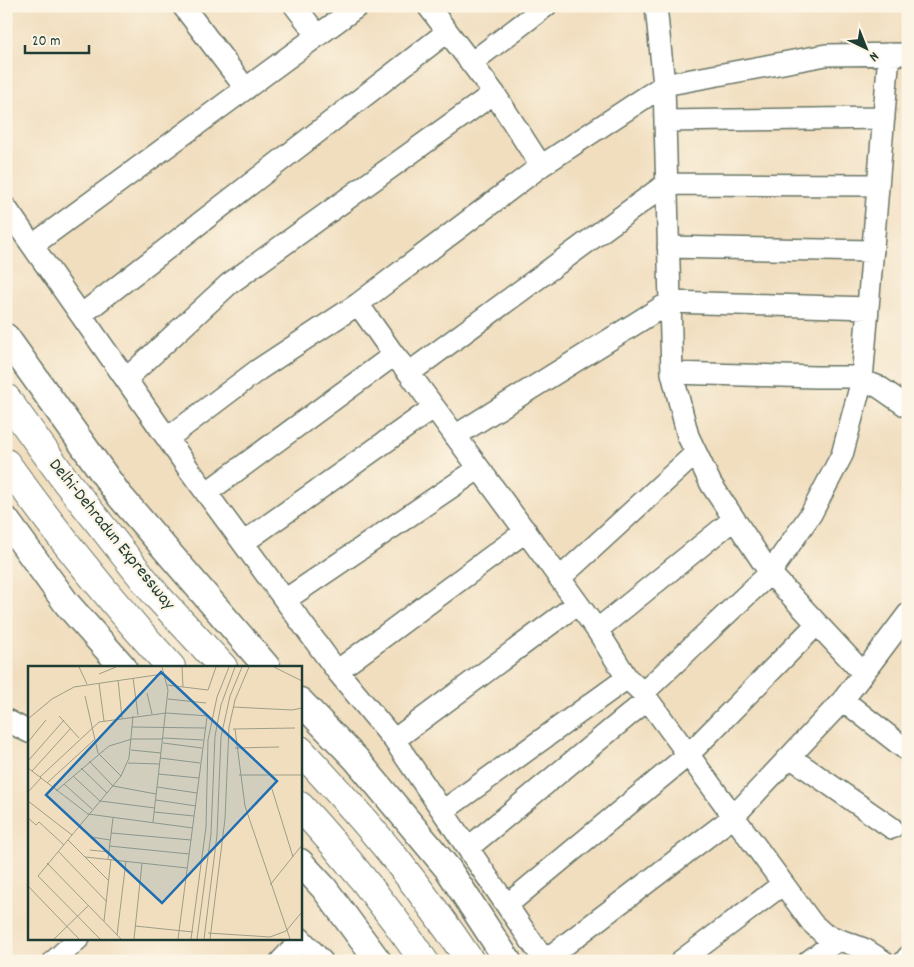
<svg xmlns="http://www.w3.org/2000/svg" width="914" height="967" font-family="Dekko,sans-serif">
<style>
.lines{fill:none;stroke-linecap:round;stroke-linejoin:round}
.minor-casing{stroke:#687565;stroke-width:24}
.tertiary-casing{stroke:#687565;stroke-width:29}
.motorway-casing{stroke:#687565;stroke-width:30}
.minor{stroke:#fff;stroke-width:21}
.tertiary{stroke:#fff;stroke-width:26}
.motorway{stroke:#fff;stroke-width:28}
.labels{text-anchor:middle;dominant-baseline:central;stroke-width:4.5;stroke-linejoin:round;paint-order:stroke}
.street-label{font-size:18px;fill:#1f3d34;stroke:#fcf5e5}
.inset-road{fill:none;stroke:#9d9e87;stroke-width:1}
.view{fill:#1f6fb2;fill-opacity:0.15;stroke:#1f6fb2;stroke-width:2.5}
.inset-edge{fill:none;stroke:#1f3d34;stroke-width:2.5}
</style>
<rect width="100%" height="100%" fill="#fcf5e5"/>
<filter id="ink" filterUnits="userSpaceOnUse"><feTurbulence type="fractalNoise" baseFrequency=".02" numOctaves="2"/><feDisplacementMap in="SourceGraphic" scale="10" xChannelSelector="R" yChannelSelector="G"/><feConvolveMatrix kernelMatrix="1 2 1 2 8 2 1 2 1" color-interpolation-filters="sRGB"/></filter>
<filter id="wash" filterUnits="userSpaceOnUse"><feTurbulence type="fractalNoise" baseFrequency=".0096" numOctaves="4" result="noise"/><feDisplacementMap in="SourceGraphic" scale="20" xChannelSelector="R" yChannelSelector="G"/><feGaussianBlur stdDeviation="1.12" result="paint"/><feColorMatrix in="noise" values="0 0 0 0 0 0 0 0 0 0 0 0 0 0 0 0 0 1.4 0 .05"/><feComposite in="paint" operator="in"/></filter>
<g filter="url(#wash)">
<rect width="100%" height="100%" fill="#f1debf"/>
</g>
<g filter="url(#ink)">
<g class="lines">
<!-- minor casing -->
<g class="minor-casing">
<path id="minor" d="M 183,6 L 246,89
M 295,6 L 318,36
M 428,6 L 494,93 L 541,166
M 656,6 L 664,85 L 672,373 L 688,436 L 711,484 L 770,573 L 863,673
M 471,63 L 546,6
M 665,121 L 884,118
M 6,208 L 188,468 L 337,671 L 394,740 L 544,960
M 33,245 L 358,6
M 668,247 L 873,251
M 358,304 L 394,355 L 409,373 L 545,558 L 597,630 L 627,678 L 643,693 L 812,923 L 824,934 L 864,949 L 883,961
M 81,315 L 447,32
M 409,373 L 666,184 L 878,185
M 672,373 L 816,377 L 854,377 L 879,387 L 908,407
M 126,379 L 229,284 L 494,93
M 455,436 L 670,302 L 868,308
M 168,438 L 258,370 L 358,304 L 541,166 L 664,85 L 826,55 L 908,54
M 206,493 L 394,355
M 243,543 L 433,408
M 560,578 L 696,453
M 285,600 L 478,469
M 597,630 L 734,519
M 337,671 L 526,531
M 643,693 L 770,573 L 811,514 L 842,455 L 862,380 L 889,54
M 843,700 L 908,751
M 6,720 L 29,732
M 394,740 L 577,604
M 790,757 L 892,828
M 443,811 L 627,678
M 468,848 L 647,700
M 507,905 L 688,755 L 817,624
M 300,938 L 322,961
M 54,961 L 79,938
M 281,961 L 301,940
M 544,961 L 733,817 L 843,700 L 908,614
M 681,961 L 783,884
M 809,961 L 838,940
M 905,961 L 908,957"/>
</g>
<!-- tertiary casing -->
<g class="tertiary-casing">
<path id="tertiary" d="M 6,337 L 118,494 L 267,667
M 6,520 L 67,604 L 123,667
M 300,701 L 356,759 L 448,869 L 508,961
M 300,862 L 324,888 L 378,961"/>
</g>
<!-- motorway casing -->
<g class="motorway-casing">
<path id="motorway" d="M 6,398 L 66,481 L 157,596 L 223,667
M 6,463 C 57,534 112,603 171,667
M 300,750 C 334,787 368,823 398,862 C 423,894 447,927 470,961
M 300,806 C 345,855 386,906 424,961"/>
</g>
<!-- minor -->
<use href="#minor" class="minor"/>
<!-- tertiary -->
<use href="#tertiary" class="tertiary"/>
<!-- motorway -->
<use href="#motorway" class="motorway"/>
</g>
</g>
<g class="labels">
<!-- street labels -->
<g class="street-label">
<text transform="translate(111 535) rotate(51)">Delhi-Dehradun Expressway</text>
</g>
</g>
<!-- overview -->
<g transform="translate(28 666)">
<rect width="274" height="274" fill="#f1debf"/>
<path class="inset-road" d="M 51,1 L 59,18M 154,1 L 155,21M 246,1 L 274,15M 71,8 L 88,1M 105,12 L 110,49M 90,14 L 94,52M 71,17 L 76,55M 139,19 L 180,24 L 188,1M 119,27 L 124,48M 57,30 L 70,87 L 93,110M 140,33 L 178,37M 205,41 L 264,44 L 274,42M 31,50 L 51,72M 0,53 L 24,33 L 46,21 L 135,8M 104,61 L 177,62M 205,63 L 267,62M 207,63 L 217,140 L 262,273M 135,72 L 175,74M 0,76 L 18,54M 135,77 L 174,82M 207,82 L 251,81M 103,84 L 133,87M 132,92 L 172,97M 0,95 L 36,54M 61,95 L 85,120 L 128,128M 100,97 L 132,98M 0,102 L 60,148 L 165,162M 53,102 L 79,127M 4,105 L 43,62M 130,108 L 171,112M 211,109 L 274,109M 45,110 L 72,135 L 127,142M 12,111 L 71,56 L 138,47 L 181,50M 19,117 L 66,74M 36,118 L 64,143M 129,121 L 169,127M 244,123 L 265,191M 28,125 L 81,80 L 104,73 L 135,73M 0,126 L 13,112M 128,134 L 168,140M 0,135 L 44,169M 126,146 L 166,150M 0,152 L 8,159 L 11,156 L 36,179M 125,156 L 140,24 L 134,1M 83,167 L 163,174M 63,171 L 82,174M 40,174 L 81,215M 81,180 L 161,188M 62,184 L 81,186M 30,185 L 79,236M 57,191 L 159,202M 80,193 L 85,152M 19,197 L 93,273M 242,219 L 274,179M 0,220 L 51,273M 76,255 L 83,193M 107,260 L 165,266M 180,267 L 242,271 L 258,265 L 274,246M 89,269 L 98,195M 26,273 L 61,239M 72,273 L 10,210 L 93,110 L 101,92 L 105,50M 106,273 L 114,197M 150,273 L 179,51M 163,273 L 178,161 L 180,74 L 189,31 L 201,1M 169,273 L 183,168 L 187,70 L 193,39 L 207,1M 176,273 L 189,169 L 193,71 L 202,30 L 214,1M 182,273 L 197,153 L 201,61 L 207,34 L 221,1"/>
<path class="view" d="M 133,6 L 249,115 L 134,237 L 18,129 Z"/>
<rect width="274" height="274" class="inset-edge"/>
</g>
<!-- margin -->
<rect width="914" height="967" fill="none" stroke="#fcf5e5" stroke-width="25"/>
<!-- north arrow -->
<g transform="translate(866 48) rotate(137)" stroke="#fcf5e5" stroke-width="4" paint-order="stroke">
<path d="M0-4L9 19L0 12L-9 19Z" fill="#1f3d34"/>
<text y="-8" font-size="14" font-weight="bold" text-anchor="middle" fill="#1f3d34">N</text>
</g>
<!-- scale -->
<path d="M25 45v8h64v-8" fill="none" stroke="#1f3d34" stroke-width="2.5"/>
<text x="32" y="45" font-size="15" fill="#1f3d34" stroke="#fcf5e5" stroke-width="4" paint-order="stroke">20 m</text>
</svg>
